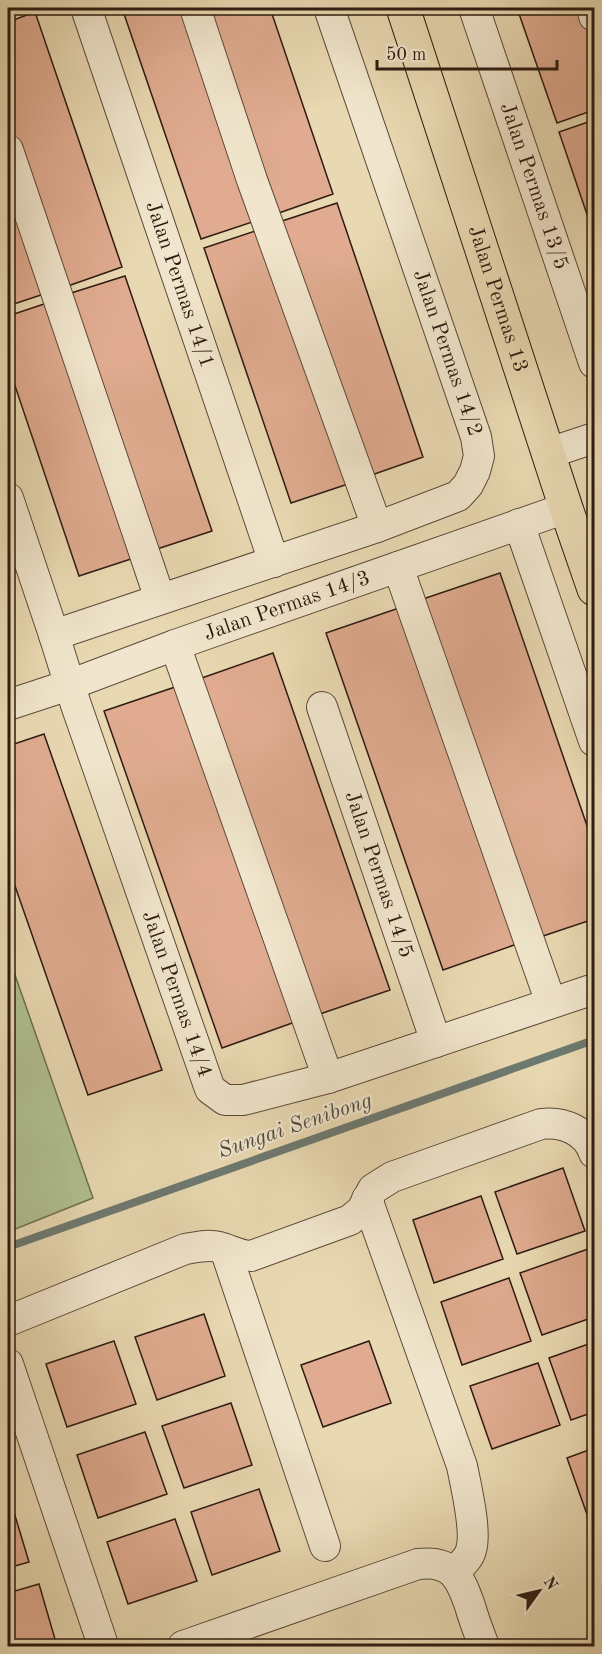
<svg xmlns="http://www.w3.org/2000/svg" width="602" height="1654" font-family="'Old Standard TT',serif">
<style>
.green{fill:#b0c091;stroke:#6e6e51;stroke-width:1.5}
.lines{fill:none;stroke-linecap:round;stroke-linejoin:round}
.stream{stroke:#6d7a71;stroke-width:8}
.building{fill:#e0ab90;stroke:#2d1b11;stroke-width:1.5}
.minor-casing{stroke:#5c4a39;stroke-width:32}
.major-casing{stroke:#2d1b11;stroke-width:35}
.minor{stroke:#f1e6cd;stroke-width:30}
.major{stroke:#e9d9b2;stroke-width:33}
.labels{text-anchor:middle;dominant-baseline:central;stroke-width:4.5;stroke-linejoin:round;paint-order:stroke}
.street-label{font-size:21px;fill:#2d1b11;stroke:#f1e6cd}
.water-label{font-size:22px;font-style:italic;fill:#4d4b41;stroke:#f1e6cd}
</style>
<rect width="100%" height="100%" fill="#e9d9b2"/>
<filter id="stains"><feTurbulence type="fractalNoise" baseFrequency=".00333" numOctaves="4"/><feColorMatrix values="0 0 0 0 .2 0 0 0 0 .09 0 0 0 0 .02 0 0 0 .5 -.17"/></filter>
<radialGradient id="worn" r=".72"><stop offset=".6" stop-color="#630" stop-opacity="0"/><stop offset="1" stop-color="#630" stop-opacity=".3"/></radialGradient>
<!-- green -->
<path class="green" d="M 8,955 L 93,1198 L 8,1232 Z"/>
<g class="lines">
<!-- stream -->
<path class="stream" d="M 8,1247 L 594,1040"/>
</g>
<!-- building -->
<path class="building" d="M 122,8 L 186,8 L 258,220 L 201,239 Z
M 206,8 L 270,8 L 333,194 L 276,214 Z
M 517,8 L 581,8 L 594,47 L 594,110 L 557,123 Z
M 35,12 L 122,267 L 65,287 L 8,118 L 8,22 Z
M 594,120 L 594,235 L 559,132 Z
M 8,177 L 47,293 L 8,306 Z
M 337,203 L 423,457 L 366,477 L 279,222 Z
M 261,229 L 348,484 L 291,503 L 204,248 Z
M 125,276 L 212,531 L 154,550 L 68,294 Z
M 50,302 L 137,557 L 79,576 L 8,365 L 8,316 Z
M 500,573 L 594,846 L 594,919 L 534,939 L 417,601 Z
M 399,608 L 517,944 L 443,970 L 326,633 Z
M 273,653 L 390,990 L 317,1015 L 199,679 Z
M 178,686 L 295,1022 L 222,1048 L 104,711 Z
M 44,734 L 162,1070 L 88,1095 L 8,866 L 8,746 Z
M 563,1168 L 585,1231 L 517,1254 L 495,1192 Z
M 481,1196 L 503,1259 L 434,1283 L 413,1220 Z
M 588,1249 L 594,1266 L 594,1317 L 542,1335 L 520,1273 Z
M 509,1278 L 531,1341 L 462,1365 L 441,1302 Z
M 204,1314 L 225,1376 L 157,1400 L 135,1337 Z
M 114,1341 L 136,1404 L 67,1427 L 46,1364 Z
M 369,1341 L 391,1403 L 323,1427 L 301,1365 Z
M 594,1342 L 594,1412 L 571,1420 L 549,1358 Z
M 538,1363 L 560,1425 L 492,1449 L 470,1386 Z
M 231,1403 L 252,1465 L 184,1488 L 162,1426 Z
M 145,1432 L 167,1494 L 98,1518 L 77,1455 Z
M 594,1448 L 594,1518 L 589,1520 L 567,1458 Z
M 259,1489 L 280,1551 L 212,1575 L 191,1512 Z
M 8,1499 L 10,1499 L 29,1562 L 8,1568 Z
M 175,1519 L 197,1581 L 128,1604 L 107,1542 Z
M 39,1584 L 57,1646 L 8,1646 L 8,1593 Z"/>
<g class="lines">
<!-- minor casing -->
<g class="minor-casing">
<g id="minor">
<path id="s1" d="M 86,8 L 274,562"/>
<path d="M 195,8 L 252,180 L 377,527"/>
<path id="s2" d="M 474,8 L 594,363"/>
<path d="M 592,8 L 594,16"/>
<path d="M 8,150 L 160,599"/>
<path d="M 549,453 L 594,438"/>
<path id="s3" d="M 8,498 L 54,635 L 76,705 L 210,1089 L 225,1100 L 243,1100 L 328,1078 L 594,989"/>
<path d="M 519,524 L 594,741"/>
<path d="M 398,567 L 551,1003"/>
<path d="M 54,635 L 377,527 L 458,496 L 468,485 L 475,471 L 479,456 L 476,437 L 329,8"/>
<path d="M 175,645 L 328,1078"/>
<path id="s4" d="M 8,705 L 69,685 L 175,645 L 566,508"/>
<path id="s5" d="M 322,707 L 436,1042"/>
<path d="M 367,1199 L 462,1466 C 466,1486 477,1532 471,1550 C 469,1559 460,1566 453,1572"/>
<path d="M 225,1249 L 325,1546"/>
<path d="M 8,1321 L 185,1249 C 197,1247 208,1244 219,1247 C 230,1250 240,1256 251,1256 L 350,1220 L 362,1210 L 373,1189 L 392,1177 L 541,1124 C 563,1121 587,1131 594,1153"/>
<path d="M 8,1364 L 102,1642"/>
<path d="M 183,1646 L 418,1564 C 452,1560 460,1577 470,1606 C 474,1620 479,1633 484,1646"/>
</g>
</g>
<!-- major casing -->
<g class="major-casing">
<g id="major">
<path id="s6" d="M 403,8 L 566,508 L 594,589"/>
</g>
</g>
<!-- minor -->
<use href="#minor" class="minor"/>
<!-- major -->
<use href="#major" class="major"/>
</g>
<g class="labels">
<!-- street labels -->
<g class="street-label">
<text stroke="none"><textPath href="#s2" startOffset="188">Jalan Permas 13/5</textPath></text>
<text stroke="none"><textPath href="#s1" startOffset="292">Jalan Permas 14/1</textPath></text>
<text stroke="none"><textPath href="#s6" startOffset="306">Jalan Permas 13</textPath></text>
<text transform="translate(447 353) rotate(71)">Jalan Permas 14/2</text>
<text stroke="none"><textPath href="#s4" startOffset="296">Jalan Permas 14/3</textPath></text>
<text stroke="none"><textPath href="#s5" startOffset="177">Jalan Permas 14/5</textPath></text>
<text stroke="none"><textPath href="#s3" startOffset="524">Jalan Permas 14/4</textPath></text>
</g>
<!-- water labels -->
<g class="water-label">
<text transform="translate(295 1126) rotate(-19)">Sungai Senibong</text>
</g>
</g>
<!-- margin -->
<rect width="602" height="1654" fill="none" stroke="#e9d9b2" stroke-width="30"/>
<rect x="9" y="9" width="584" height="1636" fill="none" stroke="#2d1b11" stroke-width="3"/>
<rect x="15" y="15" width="572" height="1624" fill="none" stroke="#2d1b11" stroke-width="1.5"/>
<!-- north arrow -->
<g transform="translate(539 1591) rotate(56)" stroke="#f1e6cd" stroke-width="4.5" paint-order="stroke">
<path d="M0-4.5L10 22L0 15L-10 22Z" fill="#2d1b11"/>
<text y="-9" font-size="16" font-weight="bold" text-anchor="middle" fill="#2d1b11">N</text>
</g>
<!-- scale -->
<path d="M377 60v9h180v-9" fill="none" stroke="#2d1b11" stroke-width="3"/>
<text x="386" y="60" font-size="18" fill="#2d1b11" stroke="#f1e6cd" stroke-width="4.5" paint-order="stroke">50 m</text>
<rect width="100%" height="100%" filter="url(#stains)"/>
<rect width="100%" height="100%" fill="url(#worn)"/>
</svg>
